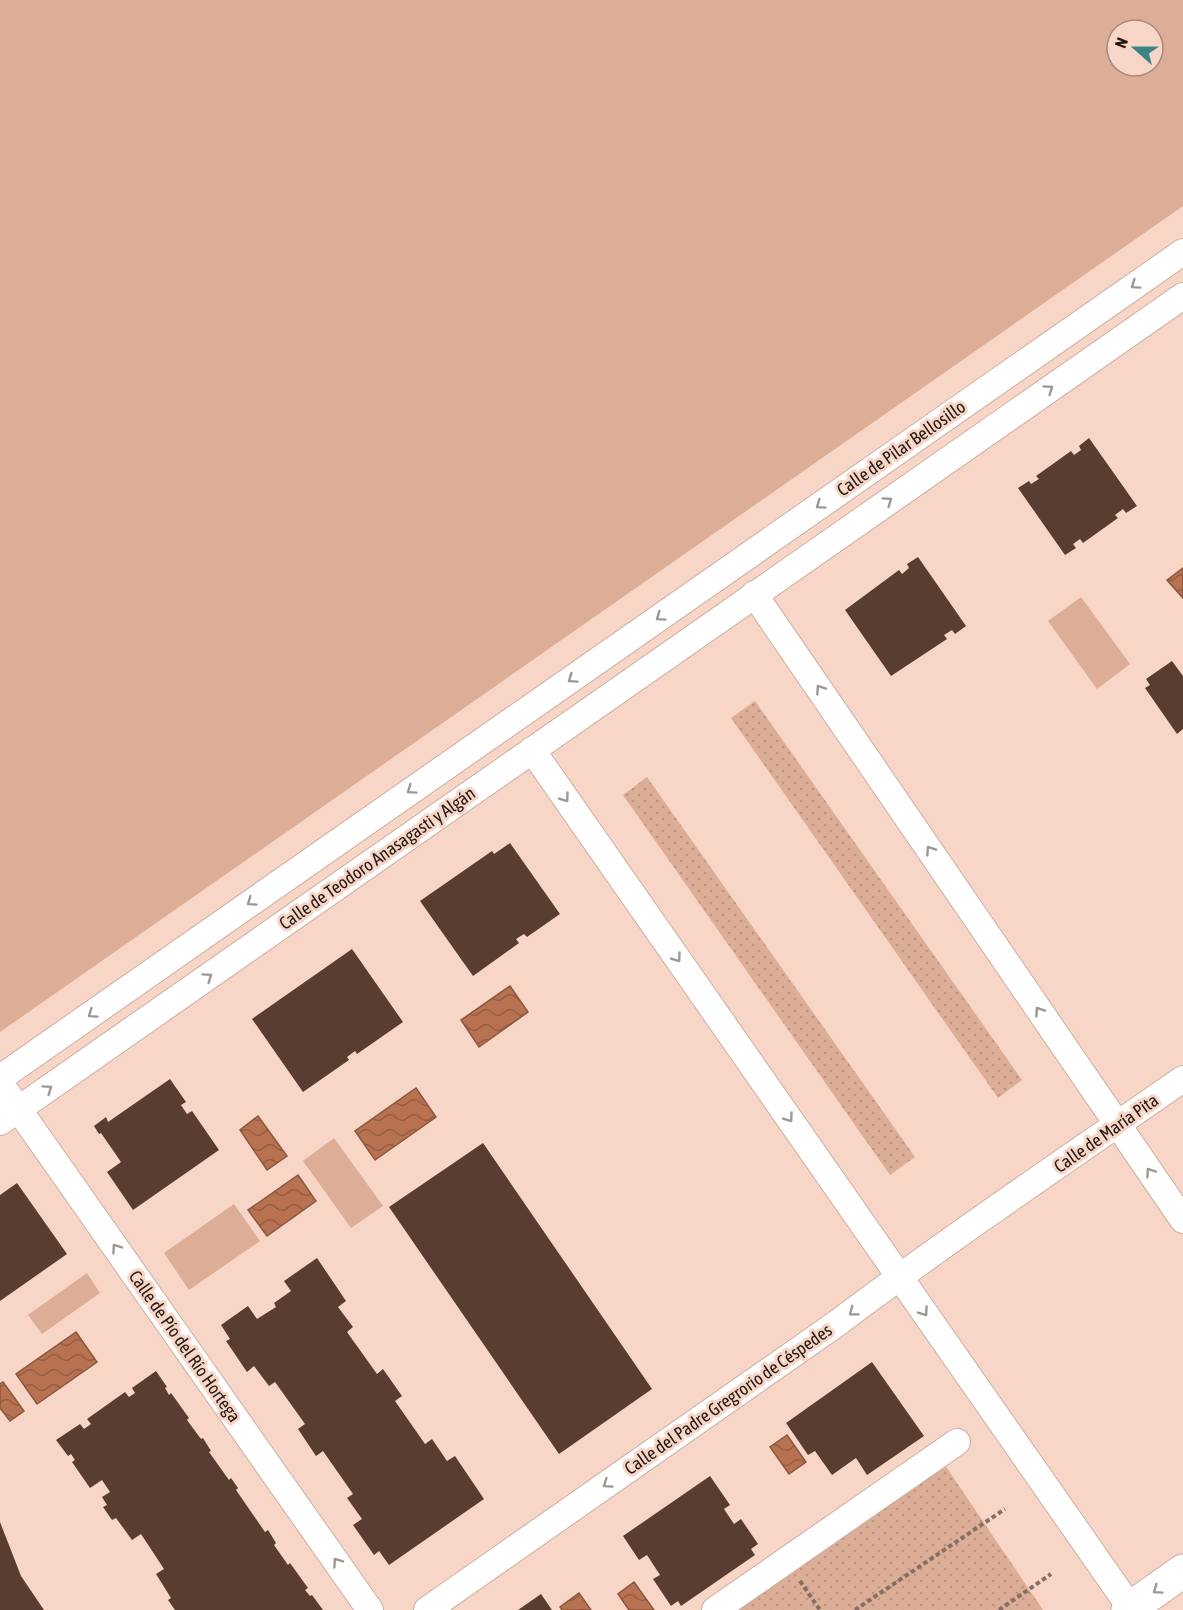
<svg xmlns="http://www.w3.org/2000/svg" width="1183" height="1610" font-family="'Asap Condensed',sans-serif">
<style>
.grass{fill:#dcad97;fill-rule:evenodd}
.park{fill:url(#park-dots)}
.water{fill:url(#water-waves);stroke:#8b573e;stroke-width:1.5}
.building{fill:#583d30}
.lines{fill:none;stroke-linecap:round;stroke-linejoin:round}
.street-casing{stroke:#ceae9f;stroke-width:28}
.secondary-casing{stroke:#ceae9f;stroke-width:35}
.path{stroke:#856f65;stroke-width:4;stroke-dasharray:4.5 3;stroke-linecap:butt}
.street{stroke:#fff;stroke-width:26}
.secondary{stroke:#fff;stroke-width:33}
.oneway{stroke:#9c9794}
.labels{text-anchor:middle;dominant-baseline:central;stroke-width:6;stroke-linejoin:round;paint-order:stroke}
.street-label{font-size:18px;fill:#231812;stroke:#f8d6c7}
</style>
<defs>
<pattern id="park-dots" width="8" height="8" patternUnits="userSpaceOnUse" patternTransform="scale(1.5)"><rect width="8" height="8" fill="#dcad97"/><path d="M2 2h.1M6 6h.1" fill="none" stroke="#bc9481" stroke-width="1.8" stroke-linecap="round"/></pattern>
<pattern id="water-waves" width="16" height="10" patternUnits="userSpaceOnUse" patternTransform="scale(1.5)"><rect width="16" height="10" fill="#b87251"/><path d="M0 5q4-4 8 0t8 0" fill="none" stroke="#955d42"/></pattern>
</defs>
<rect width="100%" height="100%" fill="#f8d6c7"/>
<!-- grass -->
<path class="grass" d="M 0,0 L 1183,0 L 1183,206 L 0,1032 ZM 1117,30 L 1153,30 L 1153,66 L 1117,66 Z
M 1081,597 L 1130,664 L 1097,689 L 1048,621 Z
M 334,1138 L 383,1206 L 351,1228 L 303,1161 Z
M 234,1204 L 260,1241 L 189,1290 L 164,1253 Z
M 87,1273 L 100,1293 L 42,1334 L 28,1315 Z"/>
<!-- park -->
<path class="park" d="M 755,701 L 1022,1080 L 998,1098 L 731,718 Z
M 647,777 L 915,1157 L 890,1175 L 623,795 Z
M 934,1449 L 1043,1610 L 702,1610 Z"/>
<!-- water -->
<path class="water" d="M 1183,568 L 1183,598 L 1167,580 Z
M 510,986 L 528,1012 L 479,1047 L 461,1020 Z
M 416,1088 L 436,1117 L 375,1160 L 355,1131 Z
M 258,1116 L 287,1156 L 267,1170 L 240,1130 Z
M 298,1175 L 316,1201 L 267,1236 L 248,1210 Z
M 76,1332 L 97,1362 L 37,1404 L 16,1374 Z
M 3,1382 L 24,1411 L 10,1421 L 0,1408 L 0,1384 Z
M 787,1435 L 806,1462 L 789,1474 L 770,1447 Z
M 634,1582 L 654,1610 L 629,1610 L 618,1594 Z
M 579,1593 L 591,1610 L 562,1610 L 560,1607 Z"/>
<!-- building -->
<path class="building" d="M 1089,438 L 1137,506 L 1126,513 L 1123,509 L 1115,515 L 1118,518 L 1083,543 L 1080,539 L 1073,544 L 1076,548 L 1065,555 L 1018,488 L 1029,481 L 1031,484 L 1039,479 L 1036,476 L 1071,451 L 1074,455 L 1081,450 L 1079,446 Z
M 918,557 L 966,626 L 955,634 L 952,630 L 944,635 L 947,639 L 891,676 L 845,610 L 899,570 L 902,574 L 909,568 L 907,564 Z
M 1172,661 L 1183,676 L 1183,729 L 1177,734 L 1145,688 L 1150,685 L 1146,679 Z
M 510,843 L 560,914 L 527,937 L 524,934 L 516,939 L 519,943 L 473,976 L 420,901 L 492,851 L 494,854 Z
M 352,949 L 403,1022 L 357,1054 L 355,1051 L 347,1057 L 349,1060 L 303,1092 L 252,1019 Z
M 170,1079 L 186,1102 L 181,1105 L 187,1114 L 192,1111 L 219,1150 L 133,1210 L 107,1172 L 121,1162 L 101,1133 L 99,1134 L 94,1126 L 106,1117 L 108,1122 Z
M 483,1143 L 652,1389 L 559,1454 L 389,1207 Z
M 17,1183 L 67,1254 L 0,1301 L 0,1195 Z
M 317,1258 L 346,1301 L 338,1307 L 353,1327 L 347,1332 L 377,1374 L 383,1369 L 402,1396 L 395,1401 L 425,1444 L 432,1439 L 447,1461 L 455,1456 L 484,1499 L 389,1565 L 379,1551 L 374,1555 L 353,1525 L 362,1519 L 347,1498 L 353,1494 L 323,1451 L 316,1456 L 298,1429 L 305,1424 L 275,1382 L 269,1386 L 254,1366 L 247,1372 L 226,1341 L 230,1339 L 221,1325 L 248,1306 L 257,1319 L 276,1307 L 274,1303 L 291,1291 L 284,1281 Z
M 872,1362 L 924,1436 L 867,1475 L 856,1458 L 832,1475 L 815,1451 L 808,1455 L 786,1423 Z
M 156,1371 L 167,1387 L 165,1388 L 169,1395 L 171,1393 L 189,1418 L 187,1420 L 201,1439 L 203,1438 L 211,1451 L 209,1452 L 229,1480 L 231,1478 L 238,1488 L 236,1490 L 265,1532 L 268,1530 L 276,1543 L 274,1545 L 288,1565 L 290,1563 L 308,1588 L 305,1590 L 310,1596 L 312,1595 L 323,1610 L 175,1610 L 168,1600 L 171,1598 L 156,1574 L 164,1569 L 141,1534 L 132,1540 L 116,1518 L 112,1520 L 103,1507 L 107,1505 L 102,1497 L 110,1492 L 102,1480 L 90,1488 L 72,1462 L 75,1460 L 71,1454 L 68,1456 L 56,1440 L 80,1424 L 84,1429 L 91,1424 L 87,1419 L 125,1392 L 129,1397 L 135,1393 L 132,1388 Z
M 710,1476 L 730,1505 L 724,1509 L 734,1524 L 741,1519 L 758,1544 L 751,1549 L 755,1555 L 681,1606 L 678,1601 L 671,1606 L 653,1579 L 660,1575 L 647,1555 L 639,1560 L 623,1536 Z
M 0,1522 L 21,1576 L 44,1610 L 0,1610 Z
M 541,1594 L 552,1610 L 518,1610 Z"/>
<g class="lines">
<!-- street casing -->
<g class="street-casing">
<path id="street" d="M 754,594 L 1183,1220
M 532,750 L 1132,1610
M 0,1078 L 1183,252
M 0,1083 L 370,1610
M 0,1122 L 1183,296
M 427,1610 L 836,1324 C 949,1239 1066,1160 1183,1079
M 715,1610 L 957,1442"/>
</g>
<!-- secondary casing -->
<g class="secondary-casing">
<path id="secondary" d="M 1128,1610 L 1183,1571"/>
</g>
<!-- path -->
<path class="path" d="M 800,1581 L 820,1610
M 855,1610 L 1005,1509
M 999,1610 L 1051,1574"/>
<!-- street -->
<use href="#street" class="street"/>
<!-- secondary -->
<use href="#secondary" class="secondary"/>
</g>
<!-- one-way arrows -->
<defs><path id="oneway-chevron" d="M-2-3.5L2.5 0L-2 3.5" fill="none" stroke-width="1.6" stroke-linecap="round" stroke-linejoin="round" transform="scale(1.5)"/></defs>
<g class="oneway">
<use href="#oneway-chevron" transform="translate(1135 285) rotate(145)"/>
<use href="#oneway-chevron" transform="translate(1049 389) rotate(-35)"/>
<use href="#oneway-chevron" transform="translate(888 501) rotate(-35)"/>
<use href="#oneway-chevron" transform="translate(820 505) rotate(145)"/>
<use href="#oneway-chevron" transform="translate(660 617) rotate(145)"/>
<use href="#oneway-chevron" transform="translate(572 679) rotate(145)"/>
<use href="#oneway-chevron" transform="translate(820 689) rotate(-124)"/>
<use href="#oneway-chevron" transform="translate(411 790) rotate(145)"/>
<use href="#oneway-chevron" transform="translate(565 798) rotate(55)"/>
<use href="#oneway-chevron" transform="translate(930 850) rotate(-124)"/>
<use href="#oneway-chevron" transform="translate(251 902) rotate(145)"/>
<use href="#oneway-chevron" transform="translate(677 958) rotate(55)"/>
<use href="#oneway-chevron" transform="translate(208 977) rotate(-35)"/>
<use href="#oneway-chevron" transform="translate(1039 1011) rotate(-124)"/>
<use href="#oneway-chevron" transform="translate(92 1014) rotate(145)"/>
<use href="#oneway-chevron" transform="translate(48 1089) rotate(-35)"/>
<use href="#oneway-chevron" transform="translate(789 1118) rotate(55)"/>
<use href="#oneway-chevron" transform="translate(1150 1172) rotate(-124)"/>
<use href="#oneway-chevron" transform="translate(116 1248) rotate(-125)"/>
<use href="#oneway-chevron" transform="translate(853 1312) rotate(143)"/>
<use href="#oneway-chevron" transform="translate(924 1312) rotate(55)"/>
<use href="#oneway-chevron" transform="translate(607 1484) rotate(145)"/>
<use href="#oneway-chevron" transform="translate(337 1562) rotate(-125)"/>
<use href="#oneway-chevron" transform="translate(1157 1590) rotate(145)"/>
</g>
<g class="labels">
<!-- street labels -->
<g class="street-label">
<text transform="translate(901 448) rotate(-35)">Calle de Pilar Bellosillo</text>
<text transform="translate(377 858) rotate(-35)">Calle de Teodoro Anasagasti y Algán</text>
<text transform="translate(1106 1133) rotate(-35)">Calle de María Pita</text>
<text transform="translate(185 1346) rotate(55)">Calle de Pío del Río Hortega</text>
<text transform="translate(728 1399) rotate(-35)">Calle del Padre Gregrorio de Céspedes</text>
</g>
</g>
<!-- north arrow -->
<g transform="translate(1135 48) rotate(291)"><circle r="28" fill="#f8d6c7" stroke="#a38a7f" stroke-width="1.5"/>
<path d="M0-4.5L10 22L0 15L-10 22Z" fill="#3d8585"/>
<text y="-9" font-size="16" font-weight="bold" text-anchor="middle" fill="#231812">N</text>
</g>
</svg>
